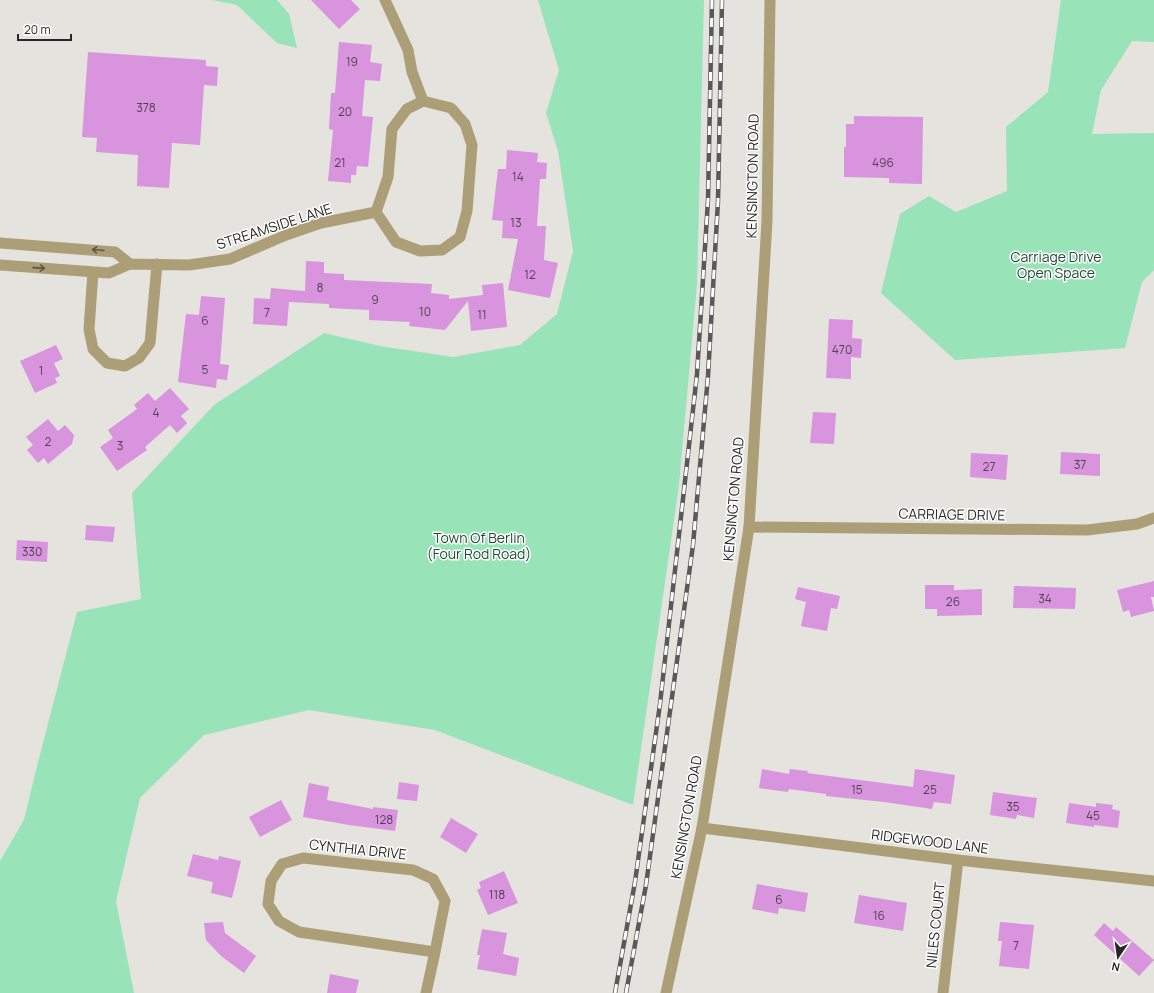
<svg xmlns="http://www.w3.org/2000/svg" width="1154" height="993" font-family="Manrope,sans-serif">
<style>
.green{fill:#98e3b7}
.building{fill:#d894dd}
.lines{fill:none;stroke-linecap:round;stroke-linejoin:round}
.minor{stroke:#ac9e76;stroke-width:11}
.tertiary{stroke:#ac9e76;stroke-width:11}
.rail-casing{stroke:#595956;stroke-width:4.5}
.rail{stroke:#fff;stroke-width:3;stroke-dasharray:9;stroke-linecap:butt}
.oneway{stroke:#5c5745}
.labels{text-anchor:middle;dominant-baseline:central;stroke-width:3;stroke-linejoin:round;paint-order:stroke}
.number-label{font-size:12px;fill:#534253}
.street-label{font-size:14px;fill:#272725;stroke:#fff}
.park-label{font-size:14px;fill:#204b34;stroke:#fff}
</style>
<rect width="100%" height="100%" fill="#e5e3de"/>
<!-- green -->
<path class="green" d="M 212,0 L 277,0 L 289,14 L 297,48 L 277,43 L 237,5 Z
M 538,0 L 704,0 L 697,284 L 679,485 L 633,805 L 435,730 L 309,710 L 204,735 L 140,798 L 116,901 L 134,993 L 0,993 L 0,861 L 24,820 L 35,774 L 77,612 L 141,599 L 132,493 L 214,405 L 324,333 L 380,346 L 453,357 L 520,345 L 557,314 L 573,251 L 558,151 L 546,113 L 559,70 Z
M 1061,0 L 1154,0 L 1154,42 L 1132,41 L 1101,90 L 1092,134 L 1154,133 L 1154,270 L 1142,282 L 1125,348 L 955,360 L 881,293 L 900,214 L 929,196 L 956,212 L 1007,191 L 1006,127 L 1048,92 Z"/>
<!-- building -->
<path class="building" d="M 311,0 L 351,0 L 360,9 L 339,29 Z
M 339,42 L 372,45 L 370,62 L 382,64 L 380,81 L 365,80 L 362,116 L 373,117 L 368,167 L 357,166 L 356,175 L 351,175 L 351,183 L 328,181 L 333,130 L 329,129 L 331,93 L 335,93 Z
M 88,52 L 206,60 L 206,66 L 218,67 L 217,86 L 204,85 L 200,145 L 172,143 L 169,188 L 137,186 L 138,155 L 96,152 L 97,138 L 82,137 Z
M 854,116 L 923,117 L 922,184 L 889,183 L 889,178 L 844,177 L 844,147 L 846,147 L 846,124 L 854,124 Z
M 507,150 L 538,153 L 537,162 L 547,163 L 546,179 L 540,179 L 537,226 L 546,226 L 544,260 L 558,263 L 550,298 L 508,290 L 518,239 L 502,238 L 503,221 L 492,220 L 498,169 L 506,169 Z
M 306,261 L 324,262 L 324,273 L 344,274 L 344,280 L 432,284 L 431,293 L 449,295 L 449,299 L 483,295 L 482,285 L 503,283 L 507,327 L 471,331 L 468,301 L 445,330 L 409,326 L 410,322 L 369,320 L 369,310 L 329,308 L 329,304 L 289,302 L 287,326 L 253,324 L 254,298 L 270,299 L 271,288 L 305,291 Z
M 201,296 L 225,298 L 220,364 L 229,365 L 227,380 L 217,379 L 216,388 L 178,382 L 186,314 L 199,315 Z
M 829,319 L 853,320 L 852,338 L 862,339 L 861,358 L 851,357 L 851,379 L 826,378 Z
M 56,345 L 63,359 L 54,363 L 60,376 L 55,378 L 57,383 L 35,393 L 20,361 Z
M 170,388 L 189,409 L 181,416 L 187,423 L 177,433 L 170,425 L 145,447 L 147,450 L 117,471 L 100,447 L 113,438 L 108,430 L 137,409 L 134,405 L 148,393 L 155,401 Z
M 813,412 L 836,413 L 834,444 L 810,443 Z
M 48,419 L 58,431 L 65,425 L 74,435 L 72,444 L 48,464 L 44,458 L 38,463 L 27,450 L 33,445 L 26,437 Z
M 1061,452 L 1100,454 L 1100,476 L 1060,474 Z
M 971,453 L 1008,455 L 1006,480 L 970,477 Z
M 86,525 L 115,527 L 113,542 L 85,540 Z
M 17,540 L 48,542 L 47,562 L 16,560 Z
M 1154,581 L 1154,597 L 1151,597 L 1154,611 L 1131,617 L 1129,610 L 1123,612 L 1117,590 Z
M 925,585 L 954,585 L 954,590 L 982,589 L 982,615 L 937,616 L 937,609 L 925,609 Z
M 1014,586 L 1076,588 L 1075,609 L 1013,608 Z
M 798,587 L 840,596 L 837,609 L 831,608 L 827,631 L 801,626 L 806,602 L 795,599 Z
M 762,769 L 789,774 L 790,769 L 808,771 L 807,773 L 913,787 L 915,769 L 955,775 L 951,804 L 934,802 L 932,809 L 884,802 L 826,796 L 826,794 L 789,789 L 788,792 L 759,788 Z
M 399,782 L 419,785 L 417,801 L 397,799 Z
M 309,783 L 329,787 L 327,800 L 373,809 L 373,807 L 398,810 L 395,831 L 349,825 L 303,817 Z
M 993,792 L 1037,798 L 1034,818 L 1017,815 L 1016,819 L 990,815 Z
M 281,800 L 292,820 L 260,837 L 249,817 Z
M 1069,803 L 1096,807 L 1096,803 L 1113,805 L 1112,809 L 1120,811 L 1118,828 L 1094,825 L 1094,827 L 1066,823 Z
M 451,818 L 478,834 L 466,853 L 440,837 Z
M 193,854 L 218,860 L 219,856 L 241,861 L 232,898 L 211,893 L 213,882 L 187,876 Z
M 504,871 L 518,903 L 488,915 L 477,890 L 481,888 L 479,882 Z
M 757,884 L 808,893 L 805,912 L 779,908 L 778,914 L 752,909 Z
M 859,895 L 907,903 L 903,931 L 854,923 Z
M 223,922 L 225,933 L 256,956 L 244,973 L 221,956 L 206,940 L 204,923 Z
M 1000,922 L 1034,925 L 1029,969 L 999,966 L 1002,941 L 998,941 Z
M 1104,923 L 1113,931 L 1116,927 L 1154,960 L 1139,976 L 1094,935 Z
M 482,929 L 507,933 L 503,954 L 519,958 L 516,976 L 477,969 L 480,955 L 477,955 Z
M 330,974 L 359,980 L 356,993 L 327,993 Z"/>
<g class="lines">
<!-- minor -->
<path class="minor" d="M 385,0 L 408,50 L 412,72 L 423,101
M 0,243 L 115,252 L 130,264 L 109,273 L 0,265
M 130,264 L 189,265 L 230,259 L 286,235 L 321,223 L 376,212 L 396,242 L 420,251 L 442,250 L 460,237 L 467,211 L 472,145 L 465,124 L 451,108 L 423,101 L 407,109 L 392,129 L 388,177 L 376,212
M 93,272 L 89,329 L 93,349 L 107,363 L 125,366 L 139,358 L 150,343 L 157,264
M 749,527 L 1087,530 L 1137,524 L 1154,518
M 702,828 L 958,860 L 1154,881
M 303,858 L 413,870 L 433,879 L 445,901 L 435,952 L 299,932 L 279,921 L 268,904 L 271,881 L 282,864 Z
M 426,993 L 435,952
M 943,993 L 958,860"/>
<!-- tertiary -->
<path class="tertiary" d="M 666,993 L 702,828 L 749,527 L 767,221 L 770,0"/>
<!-- rail casing -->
<g class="rail-casing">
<path id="rail" d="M 615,993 L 635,882 L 660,704 L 697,374 L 708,200 L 712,0
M 626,993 L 646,885 L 693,545 L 708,376 L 718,201 L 722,0"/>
</g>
<!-- rail -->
<use href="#rail" class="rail"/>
</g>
<!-- one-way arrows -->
<defs><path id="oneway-shaft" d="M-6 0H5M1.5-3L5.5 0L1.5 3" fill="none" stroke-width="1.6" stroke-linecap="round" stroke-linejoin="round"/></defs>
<g class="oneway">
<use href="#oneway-shaft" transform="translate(98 250) rotate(-175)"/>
<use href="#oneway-shaft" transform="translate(39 268) rotate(4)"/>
</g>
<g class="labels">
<!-- number labels -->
<g class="number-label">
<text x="352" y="61">19</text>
<text x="146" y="107">378</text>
<text x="345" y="111">20</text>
<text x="340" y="162">21</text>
<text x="883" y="162">496</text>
<text x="518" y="176">14</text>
<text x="516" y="222">13</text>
<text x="530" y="274">12</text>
<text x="320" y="287">8</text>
<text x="375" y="299">9</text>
<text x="425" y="311">10</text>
<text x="267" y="312">7</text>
<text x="482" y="314">11</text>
<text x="205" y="320">6</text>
<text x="842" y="349">470</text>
<text x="205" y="369">5</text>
<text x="41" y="370">1</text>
<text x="156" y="412">4</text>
<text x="48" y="441">2</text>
<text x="120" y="445">3</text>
<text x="1080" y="464">37</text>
<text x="989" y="466">27</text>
<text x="32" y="551">330</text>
<text x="1045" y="598">34</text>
<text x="953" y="601">26</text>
<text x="857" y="789">15</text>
<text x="930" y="789">25</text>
<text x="1013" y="806">35</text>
<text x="1093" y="815">45</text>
<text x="384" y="819">128</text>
<text x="497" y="894">118</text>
<text x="779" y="899">6</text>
<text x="879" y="915">16</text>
<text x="1016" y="945">7</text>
</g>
<!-- street labels -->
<g class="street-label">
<text transform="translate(752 176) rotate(-89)">KENSINGTON ROAD</text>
<text transform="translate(274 226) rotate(-18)">STREAMSIDE LANE</text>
<text transform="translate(733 499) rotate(-85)">KENSINGTON ROAD</text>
<text transform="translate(952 514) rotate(1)">CARRIAGE DRIVE</text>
<text transform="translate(686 817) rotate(-80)">KENSINGTON ROAD</text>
<text transform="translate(930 841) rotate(7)">RIDGEWOOD LANE</text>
<text transform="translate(358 849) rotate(6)">CYNTHIA DRIVE</text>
<text transform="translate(935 925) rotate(-84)">NILES COURT</text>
</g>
<!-- park labels -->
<g class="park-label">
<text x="1056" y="256">Carriage Drive<tspan x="1056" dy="16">Open Space</tspan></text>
<text x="479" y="537">Town Of Berlin<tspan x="479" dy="16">(Four Rod Road)</tspan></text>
</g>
</g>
<!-- north arrow -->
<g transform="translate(1118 957) rotate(193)" stroke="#ffffff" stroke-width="3" paint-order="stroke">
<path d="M0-3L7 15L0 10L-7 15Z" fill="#272725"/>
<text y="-6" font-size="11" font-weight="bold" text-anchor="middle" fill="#272725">N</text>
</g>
<!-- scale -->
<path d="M18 34v6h53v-6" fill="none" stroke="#272725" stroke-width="2"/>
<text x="24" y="34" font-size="12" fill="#272725" stroke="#ffffff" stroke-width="3" paint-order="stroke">20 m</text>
</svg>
